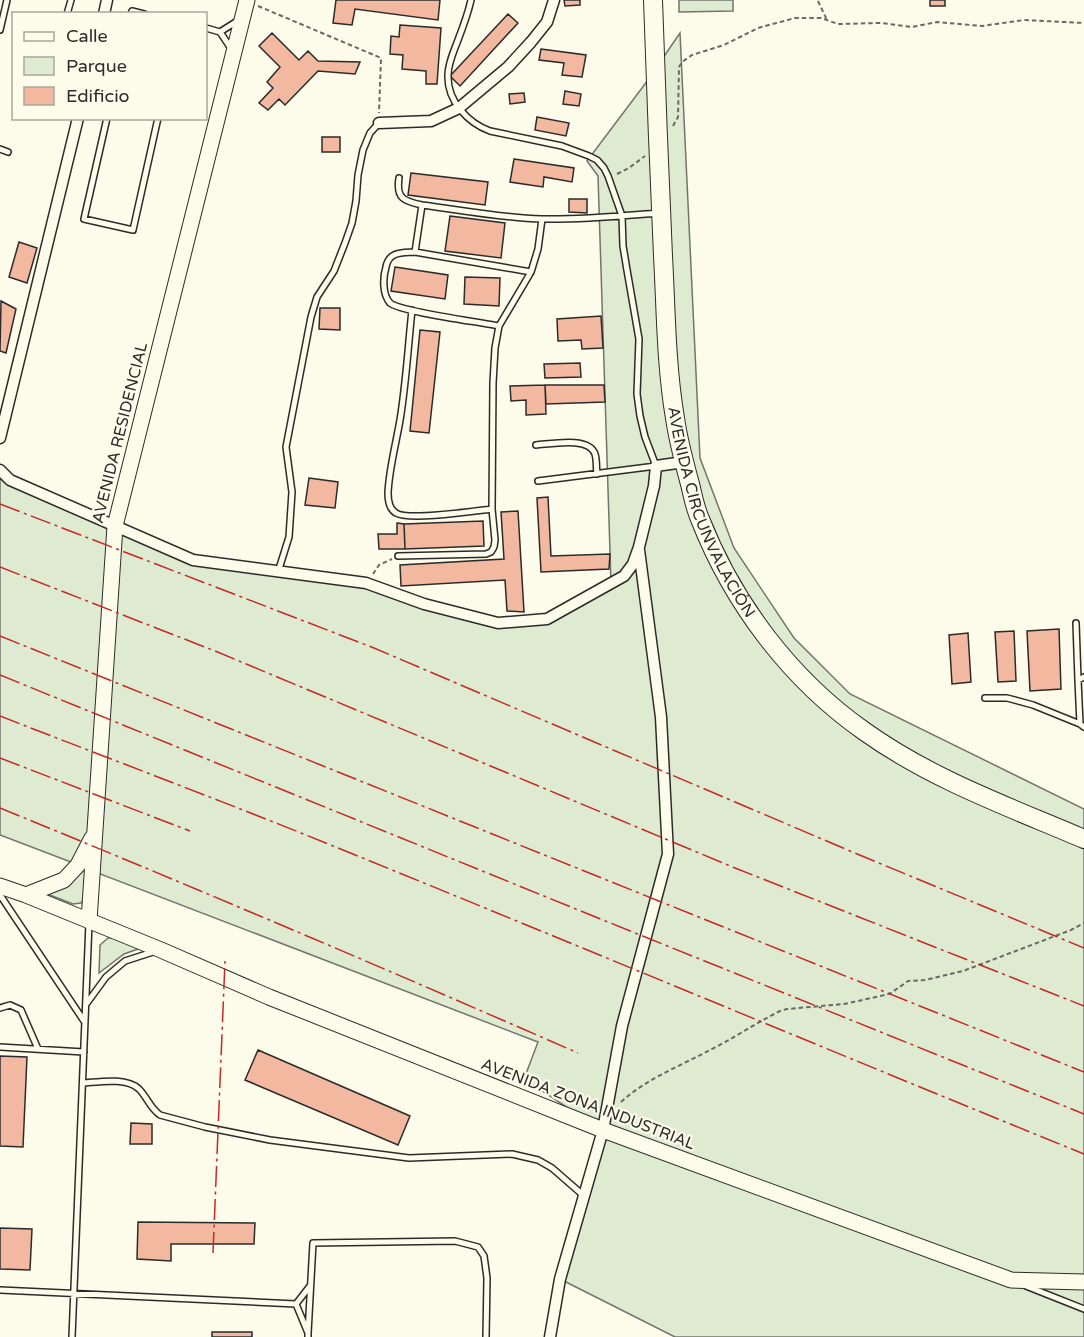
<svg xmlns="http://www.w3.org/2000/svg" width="1084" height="1337" font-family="'Varela Round',sans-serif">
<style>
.green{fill:#deebd1;stroke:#74746e;stroke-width:1.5}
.building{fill:#f2b8a0;stroke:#2b2b2b;stroke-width:1.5}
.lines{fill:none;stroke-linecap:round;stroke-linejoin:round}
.service-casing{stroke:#2b2b2b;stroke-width:8}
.minor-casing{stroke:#2b2b2b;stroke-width:13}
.secondary-casing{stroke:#2b2b2b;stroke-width:17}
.trunk-casing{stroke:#2b2b2b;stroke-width:20}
.path{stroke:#6a6964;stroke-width:2;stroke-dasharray:4.5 3;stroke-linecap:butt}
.service{stroke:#fdfbea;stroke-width:5}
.minor{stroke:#fdfbea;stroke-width:10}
.secondary{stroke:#fdfbea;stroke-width:15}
.trunk{stroke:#fdfbea;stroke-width:18}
.power{stroke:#c62828;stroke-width:1.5;stroke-dasharray:21 4.5 3 4.5;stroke-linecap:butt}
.labels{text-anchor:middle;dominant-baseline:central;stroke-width:4.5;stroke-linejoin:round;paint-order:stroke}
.street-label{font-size:16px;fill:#2b2b2b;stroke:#fdfbea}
</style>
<rect width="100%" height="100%" fill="#fdfbea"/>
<!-- green -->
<path class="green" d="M 679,0 L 733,0 L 733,11 L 679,12 Z
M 680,33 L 700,458 L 734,548 L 794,638 L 850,694 L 1084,809 L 1084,1337 L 675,1337 L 560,1279 L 603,1131 L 524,1079 L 538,1042 L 85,868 L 86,895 L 81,903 L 73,904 L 47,894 L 84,867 L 0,835 L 0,478 L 193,560 L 366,583 L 498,623 L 547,619 L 611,583 L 598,176 L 587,161 L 645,84 Z
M 108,938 L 114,938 L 141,948 L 124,954 L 99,973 L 100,945 Z"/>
<!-- building -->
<path class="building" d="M 336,0 L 440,0 L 438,20 L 355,9 L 352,25 L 333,23 Z
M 564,0 L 580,0 L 580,5 L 565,6 Z
M 930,0 L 945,0 L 945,6 L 930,6 Z
M 508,14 L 518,23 L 460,86 L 450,76 Z
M 400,25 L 441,28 L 437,84 L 426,84 L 426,71 L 402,69 L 403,55 L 390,54 L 391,36 L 399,37 Z
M 272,33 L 299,60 L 308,51 L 318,61 L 360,62 L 355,74 L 318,71 L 285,105 L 279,99 L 268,110 L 259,103 L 273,88 L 267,82 L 280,67 L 259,46 Z
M 541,49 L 586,55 L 582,77 L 562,75 L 564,63 L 539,60 Z
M 565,91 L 581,94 L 579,106 L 563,104 Z
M 524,93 L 525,102 L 510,104 L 509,94 Z
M 537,117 L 569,123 L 566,136 L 535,130 Z
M 322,137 L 340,137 L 340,152 L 322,152 Z
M 514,159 L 574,168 L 572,182 L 544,177 L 543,187 L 510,182 Z
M 411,173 L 488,182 L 485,205 L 408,195 Z
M 569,199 L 587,199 L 587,213 L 569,212 Z
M 450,216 L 505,223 L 501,258 L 445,251 Z
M 19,242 L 37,248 L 27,283 L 9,277 Z
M 395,267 L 448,275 L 445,299 L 391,291 Z
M 465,277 L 500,278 L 499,306 L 464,304 Z
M 1,301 L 16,309 L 6,353 L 0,351 Z
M 320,308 L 340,308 L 340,330 L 319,329 Z
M 601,316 L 603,348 L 582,349 L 581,340 L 558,341 L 557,319 Z
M 420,330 L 440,332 L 429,433 L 410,431 Z
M 580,363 L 581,377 L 545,378 L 544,364 Z
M 545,385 L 604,385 L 605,402 L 546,404 Z
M 545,385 L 546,414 L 526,415 L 526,400 L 511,401 L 510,386 Z
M 309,478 L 338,482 L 335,508 L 305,505 Z
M 548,497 L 551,556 L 610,554 L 609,569 L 541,572 L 537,498 Z
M 518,511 L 524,612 L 507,611 L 505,580 L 401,586 L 400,565 L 504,559 L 501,512 Z
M 483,521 L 484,546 L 405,549 L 404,524 Z
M 397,523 L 404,524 L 405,549 L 379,549 L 378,534 L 397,534 Z
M 1059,629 L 1061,689 L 1030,691 L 1027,631 Z
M 1014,631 L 1016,681 L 998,682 L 995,632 Z
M 968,633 L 971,682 L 952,684 L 949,635 Z
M 258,1050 L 410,1116 L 398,1145 L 245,1080 Z
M 0,1056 L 27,1057 L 23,1147 L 0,1146 Z
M 131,1123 L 152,1124 L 152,1144 L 130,1144 Z
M 138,1222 L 255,1223 L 254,1244 L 171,1244 L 171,1261 L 137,1259 Z
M 0,1228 L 32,1229 L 30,1270 L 0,1269 Z
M 212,1332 L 252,1332 L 252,1337 L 212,1337 Z"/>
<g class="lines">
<!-- service casing -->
<g class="service-casing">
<path id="service" d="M 471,0 C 468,14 463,27 458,40 C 454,51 448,63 448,75 C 447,101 468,123 490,131 L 562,146 L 589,156 L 597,160 L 604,168 L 608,176 L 622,216 L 623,246 L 627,270 L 639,339 L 637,394 L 640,416 L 645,437 L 656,466 L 538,481
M 67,14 L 71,0
M 131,14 L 132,11 L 144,14
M 206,28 L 220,32
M 0,30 L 7,0
M 232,50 L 220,32 L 239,20
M 107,118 L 84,219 L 133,230 L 158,118
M 0,149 L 8,152
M 399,178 C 396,198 403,201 422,205
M 415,252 L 422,205 C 461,210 502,218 542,219 C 581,220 620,216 659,213
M 412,310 C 408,347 406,384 400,420 C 396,444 389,469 388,493 C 388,500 389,509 396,513 C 408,521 475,511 492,509
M 499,326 C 480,322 401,312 390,303 C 382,294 383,277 386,267 C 389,251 402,253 415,252 L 531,272
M 536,445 C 551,444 589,436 595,454 C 597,460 596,468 597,474
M 398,556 L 486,554 L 491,552 L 494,547 L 495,540 L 492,509 L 493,383 L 495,348 L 499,326 L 531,272 L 538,249 L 542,219
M 278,572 L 289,537 L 292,492 L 286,447 L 311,317 L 317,297 L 334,271 L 345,243 L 352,223 L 356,201 L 358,175 L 363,150 L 370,133 L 379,123
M 1076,623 L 1078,680
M 985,698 L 1007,698 L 1033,705 L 1080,724 L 1084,727
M 1080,724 L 1078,680 L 1084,677
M 0,895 L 84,1021
M 87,1003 L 106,977 L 125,961 L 156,951
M 0,1008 L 10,1005 L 21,1010 L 38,1049
M 0,1047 L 84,1052
M 83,1083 C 99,1082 126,1077 139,1089 C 147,1097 150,1108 160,1115 L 205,1127 L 270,1140 L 409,1158 L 512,1154 L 538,1160 L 552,1168 L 583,1195
M 1026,1286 L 1084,1309
M 0,1290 L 296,1304 L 308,1333 L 308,1337
M 296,1304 L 310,1286
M 308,1333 L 313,1243 L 455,1241 L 478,1247 L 484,1256 L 487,1278 L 486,1337
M 72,1337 L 89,923"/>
</g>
<!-- minor casing -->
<g class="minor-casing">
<path id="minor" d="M 104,14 L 107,0
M 379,123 L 431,121 L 459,108 L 508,67 L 531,42 L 547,22 L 554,0
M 0,438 L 78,118
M 0,470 L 10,480 L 193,560 L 366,583 L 424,604 L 498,623 L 547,619 L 624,576 L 633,564 L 639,547 L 654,486 L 656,466 L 684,462
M 550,1337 L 560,1279 L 603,1130 L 622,1026 L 668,854 L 661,717 L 639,550"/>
</g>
<!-- secondary casing -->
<g class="secondary-casing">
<path id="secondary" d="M 0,886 L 26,895 L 161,950 L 269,997 L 603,1130 L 1011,1280 L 1084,1282
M 26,895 L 64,880 L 78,865 L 92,838
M 89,921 L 115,526 L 247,0"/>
</g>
<!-- trunk casing -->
<g class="trunk-casing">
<g id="trunk">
<path id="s1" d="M 653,0 C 656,85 659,171 663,256 C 666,310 666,365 675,418 C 678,440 684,462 690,484 C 693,496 695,508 700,519 C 733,603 790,679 864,731 C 931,779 1009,807 1084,839"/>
</g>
</g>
<!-- path -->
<path class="path" d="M 818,1 L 827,20
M 258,6 L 381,58 L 379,113
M 673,126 L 678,117 L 679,67 L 682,62 L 692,55 L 724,45 L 758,28 L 795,18 L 821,18 L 838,24 L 881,23 L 912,27 L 937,22 L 982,26 L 1024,20 L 1084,23
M 617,174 L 629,168 L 645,156
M 373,574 L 379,565 L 392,559
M 621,1102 C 646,1079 680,1066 710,1050 C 734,1038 756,1023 780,1011 L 787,1009 L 844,1004 L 885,995 L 891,993 L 908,981 L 925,980 L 963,971 L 1071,930 L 1084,923"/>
<!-- service -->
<use href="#service" class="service"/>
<!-- minor -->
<use href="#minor" class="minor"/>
<!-- secondary -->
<use href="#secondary" class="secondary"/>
<!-- trunk -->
<use href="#trunk" class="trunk"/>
<!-- power -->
<path class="power" d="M 0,504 L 374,648 L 850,851 L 1084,948
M 0,567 L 215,651 L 735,868 L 1084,1006
M 0,636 L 1084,1072
M 0,675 L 598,918 L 1084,1114
M 0,716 C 100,755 201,793 301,833 C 563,939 823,1048 1084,1154
M 0,758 L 190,831
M 0,808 C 194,887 386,969 578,1053
M 213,1253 L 225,961"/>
</g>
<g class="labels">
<!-- street labels -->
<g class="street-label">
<text transform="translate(120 433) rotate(-76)">AVENIDA RESIDENCIAL</text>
<text stroke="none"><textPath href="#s1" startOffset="520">AVENIDA CIRCUNVALACIÓN</textPath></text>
<text transform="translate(588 1104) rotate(21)">AVENIDA ZONA INDUSTRIAL</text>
</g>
</g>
<!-- legend -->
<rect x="12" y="12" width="195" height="108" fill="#fdfbea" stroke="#a9a89e" stroke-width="1.5"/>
<rect x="24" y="32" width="30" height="9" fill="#fdfbea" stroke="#a9a89e" stroke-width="1.5"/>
<text x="66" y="42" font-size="18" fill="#2b2b2b">Calle</text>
<rect x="24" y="57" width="30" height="18" fill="#deebd1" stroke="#a9a89e" stroke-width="1.5"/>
<text x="66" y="72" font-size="18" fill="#2b2b2b">Parque</text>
<rect x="24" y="87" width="30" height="18" fill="#f2b8a0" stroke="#a9a89e" stroke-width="1.5"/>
<text x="66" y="102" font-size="18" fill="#2b2b2b">Edificio</text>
</svg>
